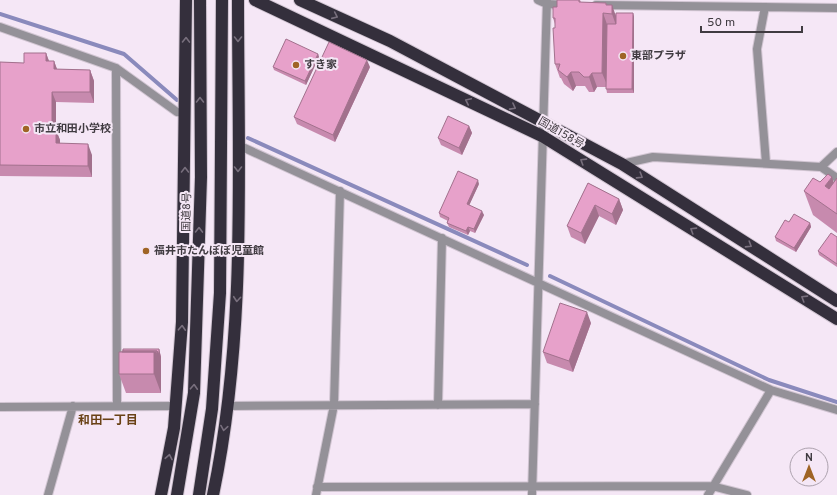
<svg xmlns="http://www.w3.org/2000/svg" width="837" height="495" font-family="Overpass,'Noto Sans JP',sans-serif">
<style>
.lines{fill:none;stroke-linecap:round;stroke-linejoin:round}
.stream{stroke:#8a8abc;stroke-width:4}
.street-casing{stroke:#d1c5d2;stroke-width:10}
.highway-casing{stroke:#d1c5d2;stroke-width:14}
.street{stroke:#949198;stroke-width:8}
.highway{stroke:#342f3c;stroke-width:12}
.wall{fill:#c78aae}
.shaded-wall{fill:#a2718d}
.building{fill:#e7a1ca;stroke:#a2718d}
.oneway{stroke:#786f7d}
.poi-dot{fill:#9f6425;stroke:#f5e7f6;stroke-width:1.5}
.labels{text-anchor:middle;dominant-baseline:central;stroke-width:4;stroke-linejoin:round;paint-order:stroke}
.poi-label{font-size:11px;font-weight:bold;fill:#403b41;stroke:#f5e7f6;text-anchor:start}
.street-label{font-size:11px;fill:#403b41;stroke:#f5e7f6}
.neighbourhood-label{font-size:12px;font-weight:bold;fill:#6a4216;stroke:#f5e7f6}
</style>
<rect width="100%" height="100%" fill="#f5e7f6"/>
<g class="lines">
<!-- stream -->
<path class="stream" d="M 0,14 L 124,54 L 177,100
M 248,138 L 527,265
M 550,276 L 769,380 L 837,402"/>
<!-- street casing -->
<g class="street-casing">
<path id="street" d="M 538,0 L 547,4 L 566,5
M 596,5 L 837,8
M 765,7 L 757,49 L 766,163
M 0,27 L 116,68 L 177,112 L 185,113
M 116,68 L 117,405
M 238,145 L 771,390 L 837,410
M 622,164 L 653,157 L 821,167 L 837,178
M 821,167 L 837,152
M 438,405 L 442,238
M 228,406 L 535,404
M 0,407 L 177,406
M 317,487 L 712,486 L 747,495
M 48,495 L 73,406
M 316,495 L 334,405 L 340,191
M 532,495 L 547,0
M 708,495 L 771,390"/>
</g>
<!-- highway casing -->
<g class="highway-casing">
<path id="highway" d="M 255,0 L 542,136 L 837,319
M 300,0 L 390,41 L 622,164 L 837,301
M 161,495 L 174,428 L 182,322 L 186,0
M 177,495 L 194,393 L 201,177 L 200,0
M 199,495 L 212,409 L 220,293 L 222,0
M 213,495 C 247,333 238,165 238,0"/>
</g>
<!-- street -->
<use href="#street" class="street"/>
<!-- highway -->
<use href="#highway" class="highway"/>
</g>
<!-- wall -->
<path class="wall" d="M 557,0 L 580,0 L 581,2 L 606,3 L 607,5 L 616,15 L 633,13 L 634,17 L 634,93 L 607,93 L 606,87 L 597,87 L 594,92 L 589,92 L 585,86 L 576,86 L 573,91 L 564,84 L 561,78 L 560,78 L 555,64 L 555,24 L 553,18 L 557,7 Z
M 46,53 L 49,61 L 54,61 L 57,69 L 90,70 L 94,81 L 94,103 L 56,102 L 56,130 L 60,140 L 60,143 L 92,155 L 92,177 L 0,176 L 0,62 L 24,63 Z
M 318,54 L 319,57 L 306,85 L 274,70 L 273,67 Z
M 370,67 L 335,142 L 297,124 L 294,117 Z
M 469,126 L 472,133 L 462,155 L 441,145 L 438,138 Z
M 837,178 L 837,233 L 813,215 L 804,191 L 820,182 L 834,183 Z
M 588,183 L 619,199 L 623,210 L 616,225 L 599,216 L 585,244 L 571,237 L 567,226 Z
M 479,184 L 469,205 L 484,215 L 475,233 L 470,231 L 468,235 L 449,227 L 447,223 L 448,221 L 440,217 L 439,213 Z
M 789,222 L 810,223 L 811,227 L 796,252 L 776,241 L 775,237 Z
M 837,237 L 837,267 L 819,255 L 818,251 Z
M 591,323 L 573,372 L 547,363 L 543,352 Z
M 159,349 L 161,357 L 161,393 L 126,393 L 119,374 Z"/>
<!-- shaded-wall -->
<path class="shaded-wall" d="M 612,5 L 617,19 L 617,28 L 612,14 Z
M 603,13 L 608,27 L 608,87 L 602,73 Z
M 633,13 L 634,17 L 634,93 L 632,89 Z
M 46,53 L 50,64 L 46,61 Z
M 318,54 L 319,57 L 306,85 L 305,81 Z
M 367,60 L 370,67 L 335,142 L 333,135 Z
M 54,61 L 58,72 L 54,69 Z
M 90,70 L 94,81 L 94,103 L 90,92 Z
M 571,72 L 576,86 L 573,91 L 567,77 Z
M 592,73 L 597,87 L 594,92 L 589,77 Z
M 52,92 L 56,102 L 56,140 L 52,130 Z
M 469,126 L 472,133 L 462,155 L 459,148 Z
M 56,130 L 60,140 L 60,154 L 56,143 Z
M 88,144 L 92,155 L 92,177 L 88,166 Z
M 832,177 L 837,192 L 834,210 L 825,186 Z
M 478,180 L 479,184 L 468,208 L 467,204 Z
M 619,199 L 623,210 L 616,225 L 612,214 Z
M 595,205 L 599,216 L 585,244 L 581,233 Z
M 482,211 L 484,215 L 475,233 L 474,229 Z
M 810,223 L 811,227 L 796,252 L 794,248 Z
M 468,227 L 470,231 L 468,235 L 466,231 Z
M 587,312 L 591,323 L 573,372 L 569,361 Z
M 159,349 L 161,357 L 161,393 L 154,374 L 154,352 L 156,352 Z"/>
<!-- building -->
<path class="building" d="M 557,0 L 579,0 L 579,2 L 606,3 L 606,5 L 612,5 L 612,14 L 603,13 L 602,73 L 592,73 L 589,77 L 584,77 L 579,72 L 571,72 L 567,77 L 558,70 L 560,64 L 555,64 L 553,28 L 555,28 L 555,18 L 553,18 L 553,7 L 557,7 Z
M 616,13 L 633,13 L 632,89 L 606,89 L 607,24 L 616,24 Z
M 286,39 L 318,54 L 305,81 L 273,67 Z
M 329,42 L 367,60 L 333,135 L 294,117 Z
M 24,53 L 46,53 L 46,61 L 54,61 L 54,69 L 90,70 L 90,92 L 52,92 L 52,130 L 56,130 L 56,143 L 88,144 L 88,166 L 0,165 L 0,62 L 24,63 Z
M 448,116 L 469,126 L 459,148 L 438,138 Z
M 458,171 L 478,180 L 467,204 L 482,211 L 474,229 L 468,227 L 466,231 L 447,223 L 449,218 L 439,213 Z
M 828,174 L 832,177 L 825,186 L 829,189 L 837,178 L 837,214 L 804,191 L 813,178 L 820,182 Z
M 588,183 L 619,199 L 612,214 L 595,205 L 581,233 L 567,226 Z
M 794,214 L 810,223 L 794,248 L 775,237 L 785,220 L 789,222 Z
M 831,233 L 837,237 L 837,264 L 818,251 Z
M 560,303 L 587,312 L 569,361 L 543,352 Z
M 123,349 L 159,349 L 159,354 L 157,351 L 123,351 Z
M 122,351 L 157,351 L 157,356 L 156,352 L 122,352 Z
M 119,352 L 154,352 L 154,374 L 119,374 Z"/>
<!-- one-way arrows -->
<defs><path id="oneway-chevron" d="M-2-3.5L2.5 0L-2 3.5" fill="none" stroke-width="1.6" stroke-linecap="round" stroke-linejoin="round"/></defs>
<g class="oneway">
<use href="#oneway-chevron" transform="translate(335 16) rotate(24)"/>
<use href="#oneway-chevron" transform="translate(238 39) rotate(90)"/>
<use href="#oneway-chevron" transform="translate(186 40) rotate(-89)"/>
<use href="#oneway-chevron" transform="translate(200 100) rotate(-90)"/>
<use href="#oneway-chevron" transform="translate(468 101) rotate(-155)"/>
<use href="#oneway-chevron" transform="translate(513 107) rotate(28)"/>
<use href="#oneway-chevron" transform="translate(583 161) rotate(-148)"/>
<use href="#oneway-chevron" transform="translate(238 169) rotate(90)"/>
<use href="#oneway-chevron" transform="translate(185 170) rotate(-90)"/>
<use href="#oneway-chevron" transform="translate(640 176) rotate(32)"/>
<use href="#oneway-chevron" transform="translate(199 230) rotate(-89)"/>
<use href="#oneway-chevron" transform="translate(693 230) rotate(-148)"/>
<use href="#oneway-chevron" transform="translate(749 245) rotate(32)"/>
<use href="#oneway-chevron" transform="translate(804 298) rotate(-148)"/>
<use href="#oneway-chevron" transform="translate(237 299) rotate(95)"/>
<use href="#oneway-chevron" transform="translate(182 328) rotate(-87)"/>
<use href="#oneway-chevron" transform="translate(194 387) rotate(-87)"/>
<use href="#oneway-chevron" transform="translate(224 428) rotate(99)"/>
<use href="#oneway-chevron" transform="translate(169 457) rotate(-79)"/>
</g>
<!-- markers -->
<g class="poi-dot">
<circle cx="623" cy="56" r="4"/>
<circle cx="296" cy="65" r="4"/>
<circle cx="26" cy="129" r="4"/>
<circle cx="146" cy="251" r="4"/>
</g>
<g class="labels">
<!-- poi labels -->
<g class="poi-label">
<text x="631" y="56">東部プラザ</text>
<text x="304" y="65">すき家</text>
<text x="34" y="129">市立和田小学校</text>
<text x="154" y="251">福井市たんぽぽ児童館</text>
</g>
<!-- street labels -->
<g class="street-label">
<text transform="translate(561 133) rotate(30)">国道158号</text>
<text transform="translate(187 212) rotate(-89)">国道8号</text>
</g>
<!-- neighbourhood labels -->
<g class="neighbourhood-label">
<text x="108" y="421">和田一丁目</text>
</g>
</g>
<!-- north arrow -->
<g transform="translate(809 467)"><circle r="19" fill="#f5e7f6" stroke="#ada2ae"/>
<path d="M0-3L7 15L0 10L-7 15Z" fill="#9f6425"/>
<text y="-6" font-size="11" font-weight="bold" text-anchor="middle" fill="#403b41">N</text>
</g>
<!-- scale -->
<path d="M701 26v6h101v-6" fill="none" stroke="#403b41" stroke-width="2"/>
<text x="707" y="26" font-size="12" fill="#403b41" stroke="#f5e7f6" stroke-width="3" paint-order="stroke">50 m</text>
</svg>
